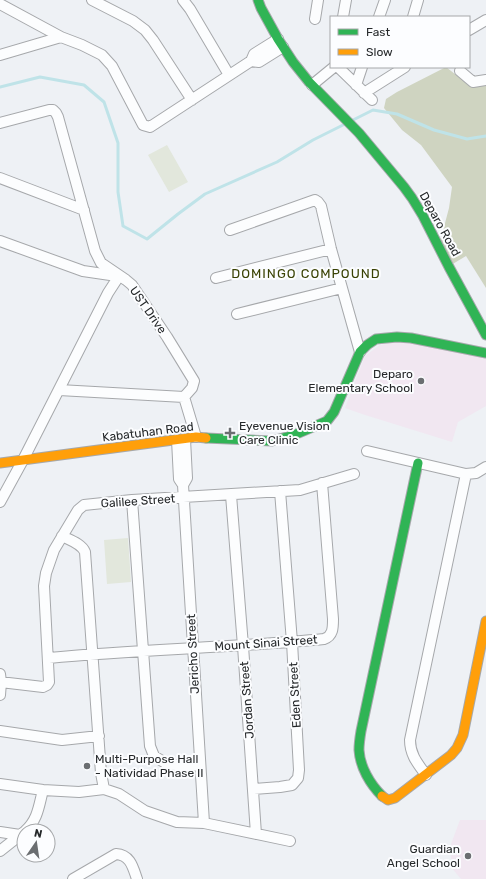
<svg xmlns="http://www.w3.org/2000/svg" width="486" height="879" font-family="Rubik,sans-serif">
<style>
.education{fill:#f1e7f1}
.green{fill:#e2e7dc}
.forest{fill:#cfd4c1}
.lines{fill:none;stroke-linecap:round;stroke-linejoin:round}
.stream{stroke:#bfe3e8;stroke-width:3}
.street-casing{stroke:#a6a8ab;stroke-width:12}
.fast-casing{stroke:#a6a8ab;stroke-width:11}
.slow-casing{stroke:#a6a8ab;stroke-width:11}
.street{stroke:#fcfdfe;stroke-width:10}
.fast{stroke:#30b455;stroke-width:9}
.slow{stroke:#ff9f0a;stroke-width:9}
.poi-dot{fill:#6b6e71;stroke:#fcfdff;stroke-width:1.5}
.labels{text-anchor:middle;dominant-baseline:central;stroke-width:4;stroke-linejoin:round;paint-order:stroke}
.street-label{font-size:12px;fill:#25282a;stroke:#fcfdff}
.poi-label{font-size:12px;fill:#25282a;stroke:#fcfdff;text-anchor:end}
.neighbourhood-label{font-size:13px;letter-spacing:1px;fill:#394204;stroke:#fcfdff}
</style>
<rect width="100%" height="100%" fill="#eef1f5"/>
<!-- education -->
<path class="education" d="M 397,341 L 486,355 L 486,406 L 458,422 L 452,442 L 362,414 L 345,408 L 365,356 L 380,345 Z
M 460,820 L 486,820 L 486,879 L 461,879 L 451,867 L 451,844 Z"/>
<!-- green -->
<path class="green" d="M 167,145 L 188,182 L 169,192 L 148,155 Z
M 128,538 L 131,582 L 107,584 L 104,540 Z"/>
<!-- forest -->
<path class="forest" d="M 446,67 L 470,86 L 486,84 L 486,288 L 466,256 L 451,265 L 440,242 L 449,208 L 452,187 L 421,145 L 402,130 L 384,108 L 386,99 L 397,92 Z"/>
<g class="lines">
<!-- stream -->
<path class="stream" d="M 0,87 L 40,77 L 84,85 L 104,102 L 118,143 L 118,192 L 123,226 L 147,239 L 178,214 L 205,194 L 277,162 L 313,140 L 345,124
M 353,120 L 373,110 L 397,114 L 434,130 L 467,139 L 486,136"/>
<!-- street casing -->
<g class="street-casing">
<path id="street" d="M 92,0 L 133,21 L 145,30 L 153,40 L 192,100
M 183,0 L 190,9 L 229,75
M 0,4 L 61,37 L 82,45 L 102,55 L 112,66 L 143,125 L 150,127 L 251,61 L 254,54 L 278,39
M 343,17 L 346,0
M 379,17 L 385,0
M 413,17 L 418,0
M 315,19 L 318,0
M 469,30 L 486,20
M 0,55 L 61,37
M 251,61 L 259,62 L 283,47
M 338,67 L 372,100
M 460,71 L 473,82 L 486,80
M 312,85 L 334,67
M 356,85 L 362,67
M 364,93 L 405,67
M 0,123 L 49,110 L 53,110 L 56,113 L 58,117 L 95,251 L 101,263 L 126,280 L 132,285 L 167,337 L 194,381 L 192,388 L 184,397
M 0,178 L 84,210
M 230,230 L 315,200 L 318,202 L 321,206 L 331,249 L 360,352
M 0,241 L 83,271 L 117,276
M 216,278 L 331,249
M 237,314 L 342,288
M 59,390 L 184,397
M 184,397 L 196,437
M 177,440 L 179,479 L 183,485 L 204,823
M 367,451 L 466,474 L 476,473 L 486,467
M 183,485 L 187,478 L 185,439
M 231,495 L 243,646 L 256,834
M 132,500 L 150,746 L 154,756 L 167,764 L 184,766 L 200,765
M 0,502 L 23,460 L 108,293 L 119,276
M 49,658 C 140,649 232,648 324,639 C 333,636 333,628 333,619 L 322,483
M 0,674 L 1,682 L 0,695
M 0,682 L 43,687 L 47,685 L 49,682 L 44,586 L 46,573 L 54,550 L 78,510 L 84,505 L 132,500 L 300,490 L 354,474
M 0,731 L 62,740 L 99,736
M 426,775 C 418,764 410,755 410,740 L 466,474
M 0,784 L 43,790 L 79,792 L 104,789 L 101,773 L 85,552 C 82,544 70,540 62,536
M 104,789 L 119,794 L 145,811 L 177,822 L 204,823 L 290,841
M 253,789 L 280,787 L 292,785 L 298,778 L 299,770 L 292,642 L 280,491
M 25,831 C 38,820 39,805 43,790
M 0,832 L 20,835
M 0,851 L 24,832
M 73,879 L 116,854 C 131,855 133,868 137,879"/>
</g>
<!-- fast casing -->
<g class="fast-casing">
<path id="fast" d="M 258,0 L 261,8 L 278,39 L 293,62 L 309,82 L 359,133 L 404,187 L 412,198 L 423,216 L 449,267 L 486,335
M 206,438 L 272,441 L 294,435 L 327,421 L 334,412 L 360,352 L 367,345 L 376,339 L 397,337 L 411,338 L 486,353
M 382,796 C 370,784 360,767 359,750 C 359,744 360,737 361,731 L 418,463"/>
</g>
<!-- slow casing -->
<g class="slow-casing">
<path id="slow" d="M 0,463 L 196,437 L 206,438
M 382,796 L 388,800 L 395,798 L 451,755 L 457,748 L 463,735 L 486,621"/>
</g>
<!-- street -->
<use href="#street" class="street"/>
<!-- fast -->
<use href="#fast" class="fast"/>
<!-- slow -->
<use href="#slow" class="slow"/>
</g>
<!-- markers -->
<g class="poi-dot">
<circle cx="421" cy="381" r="4"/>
<path d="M228 427h4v4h4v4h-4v4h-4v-4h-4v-4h4z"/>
<circle cx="87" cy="766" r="4"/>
<circle cx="468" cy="856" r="4"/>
</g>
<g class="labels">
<!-- street labels -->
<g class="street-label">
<text transform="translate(440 224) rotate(61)">Deparo Road</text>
<text transform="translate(148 310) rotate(55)">UST Drive</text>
<text transform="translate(148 432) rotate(-7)">Kabatuhan Road</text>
<text transform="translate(138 501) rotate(-4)">Galilee Street</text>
<text transform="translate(266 643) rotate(-4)">Mount Sinai Street</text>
<text transform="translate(193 654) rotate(-93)">Jericho Street</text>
<text transform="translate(295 695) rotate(-93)">Eden Street</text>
<text transform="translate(247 700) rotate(-94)">Jordan Street</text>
</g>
<!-- poi labels -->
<g class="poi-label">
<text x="413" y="374">Deparo<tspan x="413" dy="14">Elementary School</tspan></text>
<text x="239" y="426" text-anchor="start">Eyevenue Vision<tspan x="239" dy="14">Care Clinic</tspan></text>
<text x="95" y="759" text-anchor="start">Multi-Purpose Hall<tspan x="95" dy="14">- Natividad Phase II</tspan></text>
<text x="460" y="849">Guardian<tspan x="460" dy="14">Angel School</tspan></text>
</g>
<!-- neighbourhood labels -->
<g class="neighbourhood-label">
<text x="306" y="273">DOMINGO COMPOUND</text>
</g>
</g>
<!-- legend -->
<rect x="330" y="16" width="140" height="52" fill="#fcfdff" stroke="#a6a8aa"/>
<rect x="338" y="29" width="20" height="6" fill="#30b455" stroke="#a6a8aa"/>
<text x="366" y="36" font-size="12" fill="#25282a">Fast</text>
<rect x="338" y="49" width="20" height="6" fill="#ff9f0a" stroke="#a6a8aa"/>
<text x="366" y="56" font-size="12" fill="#25282a">Slow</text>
<!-- north arrow -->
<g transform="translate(36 843) rotate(13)"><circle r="19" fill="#fcfdff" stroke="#a6a8aa"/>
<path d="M0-3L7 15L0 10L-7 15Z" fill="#6b6e71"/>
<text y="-6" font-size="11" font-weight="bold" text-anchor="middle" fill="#25282a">N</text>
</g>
</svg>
